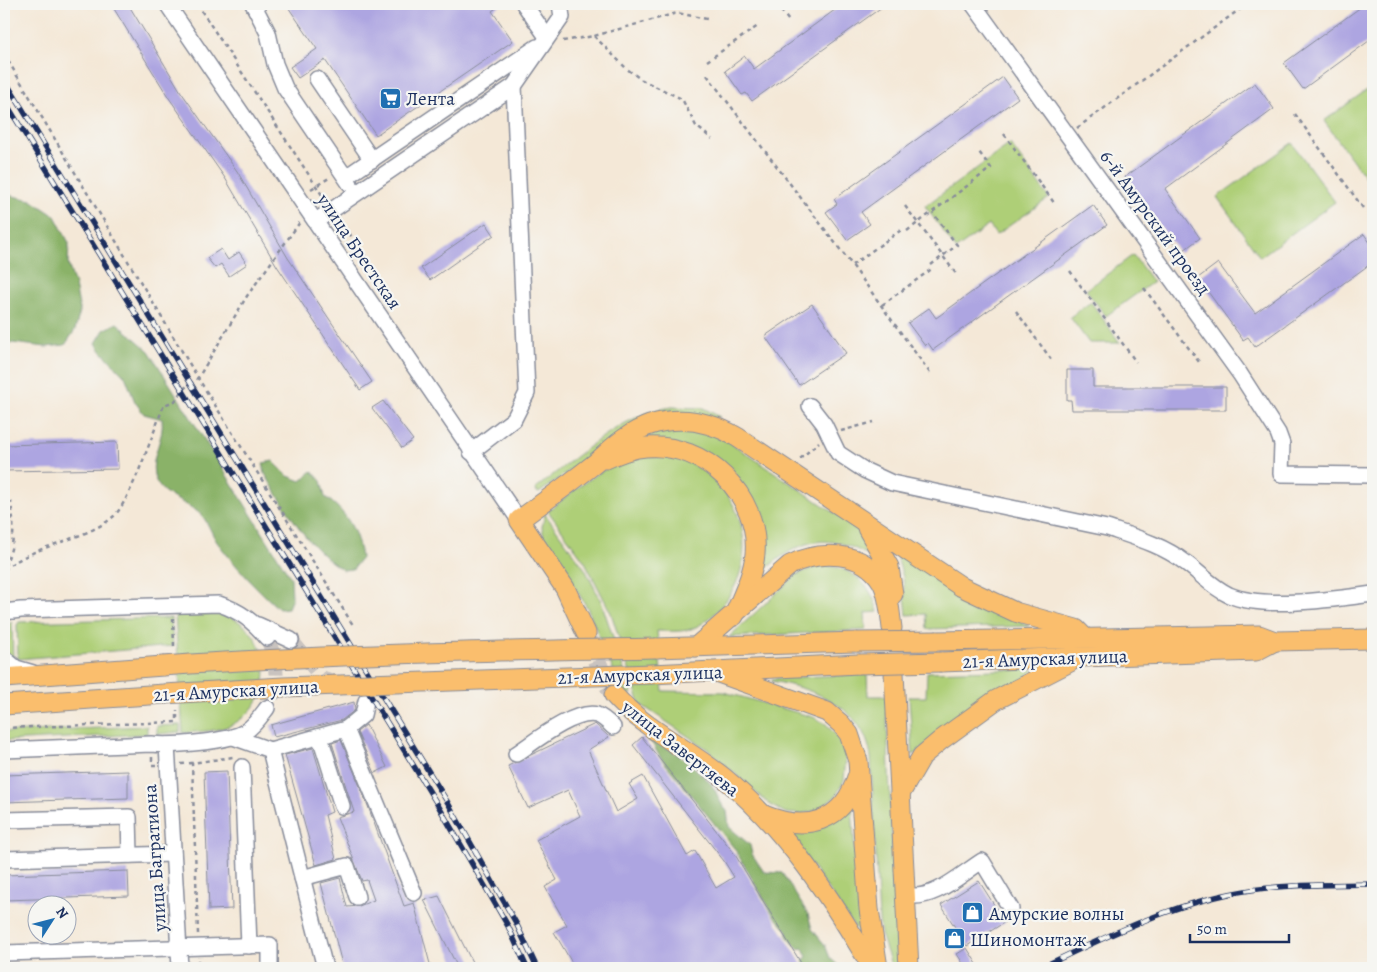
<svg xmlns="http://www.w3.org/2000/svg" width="1377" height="972" viewBox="0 0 1377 972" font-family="Alegreya,serif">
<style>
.green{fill:#aecf77;stroke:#647f6a}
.forest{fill:#8ab268;stroke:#527063}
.building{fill:#ada5e1}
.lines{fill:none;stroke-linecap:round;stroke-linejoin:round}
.minor-tunnel{stroke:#c9c3bf;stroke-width:15;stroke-dasharray:15 8;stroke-linecap:butt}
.major-tunnel{stroke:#c9c3bf;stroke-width:19;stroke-dasharray:19 9;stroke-linecap:butt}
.minor-casing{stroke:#888c9a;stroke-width:18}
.major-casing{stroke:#888c9a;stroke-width:21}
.path{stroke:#888c9a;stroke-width:2.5;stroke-dasharray:4 4;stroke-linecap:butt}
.minor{stroke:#fff;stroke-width:15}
.major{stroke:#fabe6d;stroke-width:19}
.rail-casing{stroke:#1b2f5e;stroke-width:5.5}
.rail{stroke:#f6f6f2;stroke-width:4;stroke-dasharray:11;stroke-linecap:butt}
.major-bridge-casing{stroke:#888c9a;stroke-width:21;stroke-linecap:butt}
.major-bridge{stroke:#fabe6d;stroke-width:19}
.labels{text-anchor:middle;stroke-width:4.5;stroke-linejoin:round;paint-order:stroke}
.poi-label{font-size:19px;fill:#1b2f5e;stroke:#f6f6f2;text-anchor:start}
.street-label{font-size:19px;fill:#1b2f5e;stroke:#f6f6f2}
</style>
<rect width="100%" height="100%" fill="#f6f6f2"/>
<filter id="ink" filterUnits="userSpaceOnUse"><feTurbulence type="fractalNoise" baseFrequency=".02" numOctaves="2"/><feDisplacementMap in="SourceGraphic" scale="10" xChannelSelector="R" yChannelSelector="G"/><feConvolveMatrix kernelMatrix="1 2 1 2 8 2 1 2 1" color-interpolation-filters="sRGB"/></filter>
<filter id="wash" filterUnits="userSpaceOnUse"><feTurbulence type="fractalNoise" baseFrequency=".0096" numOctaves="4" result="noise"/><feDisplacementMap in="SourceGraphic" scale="20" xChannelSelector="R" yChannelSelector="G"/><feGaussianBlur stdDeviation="1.12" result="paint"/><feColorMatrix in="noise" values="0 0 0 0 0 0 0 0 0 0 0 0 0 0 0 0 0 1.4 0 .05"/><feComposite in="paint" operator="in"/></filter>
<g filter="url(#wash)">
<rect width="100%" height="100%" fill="#f4e8d7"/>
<g class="green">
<polygon points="1368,89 1373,96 1373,170 1365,177 1324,121"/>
<polygon points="1292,143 1335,202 1260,257 1217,197"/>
<polygon points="1010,144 1049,198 996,235 989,225 956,249 925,206"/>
<polygon points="1133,255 1153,282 1106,316 1086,290"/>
<polygon points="1091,302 1120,343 1089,343 1070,317"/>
<path d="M672,407L703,408L720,417L622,432L539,493L536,491V488C575,459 622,413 672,407Z"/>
<path d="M671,427L716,433L857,528L877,561C829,529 800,538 760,574L735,479L633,441Z"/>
<path d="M658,456C669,458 681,459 691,464C744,490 761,557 724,603C715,615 702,626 688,630C678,632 667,631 657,631L663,691L724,692L813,717L826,724L841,741L846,756L844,780L836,796L818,810L800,814L786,813L770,805L710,751L640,704L611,613L585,562L548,511C580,487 615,452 658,456Z"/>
<polygon points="545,514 585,569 601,601 632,694 625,694 621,689 587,607 544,538 542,527"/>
<polygon points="898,553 1029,626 927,629 926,614 907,615 903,577 896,554"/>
<path d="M817,566C848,564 871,582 878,612L865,613L866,630L729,637L796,575Z"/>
<path d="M208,612C268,614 286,694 235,723C220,732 201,731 183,733L175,615Z"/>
<polygon points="171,618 173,646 18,659 17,625 19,622"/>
<polygon points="12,622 13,659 4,651 4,627"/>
<polygon points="1032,669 1034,671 913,755 909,697 926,697 927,672"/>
<path d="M867,674L868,696H886L897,968H892L881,934L879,920L871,757C864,707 815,689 772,681V679L780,678Z"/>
<polygon points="180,725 180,732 157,734 157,726"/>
<polygon points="147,726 147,734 4,741 4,732"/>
<polygon points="852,806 860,935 786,829"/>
</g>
<g class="forest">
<polygon points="4,194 31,200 55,216 69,243 68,264 75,285 80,311 75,330 65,345 46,347 4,342"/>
<path d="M117,323L149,351L291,578L292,598L288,608L279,609C256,588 236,567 217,542C211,533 207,519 199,513C184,500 159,497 154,475C150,456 165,438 162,419L144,414L135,402L125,376L101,351L96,343L104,330Z"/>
<path d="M273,461L288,476L301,481L312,471L321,481L325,497C346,511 358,532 361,558L353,569L343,570C306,547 287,510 265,474L263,463Z"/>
<path d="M649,735C671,750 693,764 711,784C718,793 719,803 727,811L729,827L750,845L752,854L764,872L782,873L808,914L812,929L825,945L830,958L841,968H806L803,960L807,957L803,948L798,949L787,936L788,931L774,916L734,848L660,757L652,743L647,740L646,736Z"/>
</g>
<g id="blocks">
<g class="building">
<polygon points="111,4 128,4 181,92 237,171 288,258 372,382 360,390 277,266 225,178 169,98"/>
<polygon points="286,4 502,4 492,11 513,41 376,135 325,60 298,78 290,67 317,49"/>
<polygon points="843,4 886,4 752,101 746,93 742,95 725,71 745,56 754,69"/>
<polygon points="1365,4 1373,4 1373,38 1303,89 1284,63"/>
<polygon points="1003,77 1018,98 861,212 870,224 847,240 826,212 837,204 834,199"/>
<polygon points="1255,83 1274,109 1165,189 1200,238 1180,253 1125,177"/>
<polygon points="1093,205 1107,225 933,350 928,343 925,346 908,323 929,308 936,318"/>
<polygon points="486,223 494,235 430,280 421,268"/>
<polygon points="1364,234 1373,247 1373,262 1255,347 1248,337 1243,340 1198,278 1218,263 1255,313"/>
<polygon points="221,249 228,260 239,252 247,264 229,276 221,264 215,268 207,258"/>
<polygon points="812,304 846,353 799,385 765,336"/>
<polygon points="1067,370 1093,370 1093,387 1226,387 1226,410 1072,410 1071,400 1067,400"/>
<polygon points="383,401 413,440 402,448 372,408"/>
<polygon points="117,442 118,469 4,471 4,445"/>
<polygon points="354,702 355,710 342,720 274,737 271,725"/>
<polygon points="595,724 609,737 588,750 616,812 638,799 629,784 643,776 687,856 695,851 716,888 734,877 724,861 633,745 642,737 734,853 804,968 575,968 554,932 567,925 545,887 557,880 536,840 580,816 568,790 528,808 508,766"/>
<polygon points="366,725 387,767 375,773 357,732"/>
<polygon points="341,740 368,806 404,906 414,903 431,968 343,968 321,883 340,878 347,907 359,906 374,900 367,880 362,881 337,817 354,812 332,743"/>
<polygon points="313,748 332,812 325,815 336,859 316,865 285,755"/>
<polygon points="128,771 128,798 4,802 4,775"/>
<polygon points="227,771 232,909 209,910 204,772"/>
<polygon points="128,871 129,896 4,900 4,875"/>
<polygon points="979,881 1005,922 967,946 941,905"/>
<polygon points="439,896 475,968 458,968 424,900"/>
<polygon points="967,948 977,964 970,968 966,968 957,954"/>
</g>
</g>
</g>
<g filter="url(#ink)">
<use href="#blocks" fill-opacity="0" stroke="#888c9a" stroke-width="1"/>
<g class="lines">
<g class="minor-tunnel">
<path d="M267,638C278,662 280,684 267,708"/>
<polyline points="291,640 322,678 339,683"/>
</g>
<polyline class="major-tunnel" points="586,634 602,674 614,695"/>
<defs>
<g id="minor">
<polyline points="167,4 519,520"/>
<polyline points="253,4 268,33 275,64 285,88 350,184"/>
<polyline points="524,4 547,37"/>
<polyline points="973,4 1240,374 1278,433 1282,444 1281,474 1373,475"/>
<polyline points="317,79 372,160"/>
<polyline points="346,177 537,47"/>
<polyline points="316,221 514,86 562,17 560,4"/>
<path d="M810,406L824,424L838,453L864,470L892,483L1107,528C1134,537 1163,545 1186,563C1201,574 1212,587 1229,595C1265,610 1335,599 1373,594"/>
<polyline points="471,452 514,419 527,393 514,86"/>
<path d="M4,612L21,610L219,604C240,611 253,621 267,638"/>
<polyline points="258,625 291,640"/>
<polyline points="4,658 16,668 33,673"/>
<polyline points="346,729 363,715 366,701"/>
<polyline points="233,737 270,750 325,968"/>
<polyline points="320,737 342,806"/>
<polyline points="167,745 180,968"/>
<path d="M4,750L151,744C171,746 231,742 246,731C255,725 261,716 267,708"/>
<polyline points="270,750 346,729 414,893"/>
<path d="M516,754C534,742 575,709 597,715C603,717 609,723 613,727"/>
<polyline points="242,767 249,946"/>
<polyline points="4,820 129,817 130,855"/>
<polyline points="4,859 173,854"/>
<polyline points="302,878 347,866 357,897"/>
<path d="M905,895C932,902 960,875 982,861L1011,909"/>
<polyline points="4,953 270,945 270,968"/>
</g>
<g id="major">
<path d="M606,459C619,453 632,448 646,447C705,442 760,495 755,554C753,576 742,596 734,616"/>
<polyline points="867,528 889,567 893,594"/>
<path d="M586,633L565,588L519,520C544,502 569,484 593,465C604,456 613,446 625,438C660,413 701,416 737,437L962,587L1015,612L1076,629L1084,637"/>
<polyline points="937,641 1259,635 1275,641 1373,639"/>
<path d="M696,647L790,565C819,550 863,550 882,582C889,595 890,613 892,628"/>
<polyline points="656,648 857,642"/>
<polyline points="941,662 1256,651 1275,641"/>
<polyline points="716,672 827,712 841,724 849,734 858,761 869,909 878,968"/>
<polyline points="894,673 909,968"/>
<polyline points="652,674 859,664"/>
<polyline points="4,678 163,666"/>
<path d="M614,695C644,729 687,748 723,777C786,829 831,898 872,967"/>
<polyline points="4,705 164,694"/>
<polyline points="900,794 922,756 941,740 996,700 1070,662"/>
<path d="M764,815C806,832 843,823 857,777"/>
</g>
</defs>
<use href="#minor" class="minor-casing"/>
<use href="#major" class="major-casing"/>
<g class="path">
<polyline points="197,4 324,198"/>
<polyline points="776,4 789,21"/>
<polyline points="799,4 804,10"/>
<polyline points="594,36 627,69 642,80 682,99 696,126 712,139"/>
<polyline points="563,41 594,36 677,13 707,19"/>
<polyline points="4,54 198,378 353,625"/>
<polyline points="707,61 758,26"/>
<polyline points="707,75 852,265 930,373"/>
<polyline points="1295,114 1363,208"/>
<polyline points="1077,128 1247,4"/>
<polyline points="1004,134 1055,204"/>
<polyline points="311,189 329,178"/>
<polyline points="905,206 957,275"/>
<polyline points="907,231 991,168 979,152"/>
<polyline points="349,233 374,268"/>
<polyline points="852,265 904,228"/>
<polyline points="931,265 957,245 933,213"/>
<polyline points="1070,271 1136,362"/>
<polyline points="1144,288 1199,362"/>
<polyline points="882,305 933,268"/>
<polyline points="1016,311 1053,362"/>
<polyline points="841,431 874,422"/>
<polyline points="800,459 819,442"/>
<path d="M4,566C16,545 14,525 11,501"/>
<path d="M4,570C32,545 88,540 114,516C131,500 154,430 164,405L175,401L182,390L198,378L247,296L300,222"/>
<polyline points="173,618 174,646"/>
<polyline points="4,728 177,722 177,710"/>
<polyline points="152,757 152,765 156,765"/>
<polyline points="181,764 192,763"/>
<polyline points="198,934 192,763 233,757"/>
<polyline points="198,960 199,968"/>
</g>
<use href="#minor" class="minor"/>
<use href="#major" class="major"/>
<defs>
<g id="rail">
<polyline points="4,79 448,803 516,923 537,968"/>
<polyline points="4,100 439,807 508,926 527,968"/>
<path d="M1040,968C1108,936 1176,901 1251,890C1291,884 1333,885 1373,884"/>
</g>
</defs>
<use href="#rail" class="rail-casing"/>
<use href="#rail" class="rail"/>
<defs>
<g id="major-bridge">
<polyline points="857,642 937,641"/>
<polyline points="859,664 941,662"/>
<path d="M163,666C328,654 492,651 656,648"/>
<polyline points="164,694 283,687 652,674"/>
</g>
</defs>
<use href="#major-bridge" class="major-bridge-casing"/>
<use href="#major-bridge" class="major-bridge"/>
</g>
</g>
<defs>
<symbol id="supermarket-square" viewBox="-11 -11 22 22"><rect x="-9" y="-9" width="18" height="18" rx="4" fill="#1f6fb2" stroke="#f6f6f2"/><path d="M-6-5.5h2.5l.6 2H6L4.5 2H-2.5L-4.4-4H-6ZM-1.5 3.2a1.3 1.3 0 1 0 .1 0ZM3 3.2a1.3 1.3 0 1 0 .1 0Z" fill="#fff"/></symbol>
<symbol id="shop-square" viewBox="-11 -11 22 22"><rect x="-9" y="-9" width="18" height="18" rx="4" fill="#1f6fb2" stroke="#f6f6f2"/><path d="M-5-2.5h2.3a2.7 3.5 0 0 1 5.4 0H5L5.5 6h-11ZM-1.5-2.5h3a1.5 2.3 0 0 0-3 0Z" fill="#fff"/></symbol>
</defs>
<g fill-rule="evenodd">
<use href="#supermarket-square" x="378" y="86" width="25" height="25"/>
<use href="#shop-square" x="960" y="900" width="25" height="25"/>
<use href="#shop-square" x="942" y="926" width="25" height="25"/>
</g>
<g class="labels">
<g class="poi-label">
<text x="406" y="105">Лента</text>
<text x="989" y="920">Амурские волны</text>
<text x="970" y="946">Шиномонтаж</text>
</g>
<g class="street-label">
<text transform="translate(1156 222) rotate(54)" y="7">6-й Амурский проезд</text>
<text transform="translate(360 251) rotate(56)" y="7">улица Брестская</text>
<text transform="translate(1045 658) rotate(-2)" y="7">21-я Амурская улица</text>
<text transform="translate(640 674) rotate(-2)" y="7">21-я Амурская улица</text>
<text transform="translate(236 690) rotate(-3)" y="7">21-я Амурская улица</text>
<text transform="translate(681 748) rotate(38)" y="7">улица Завертяева</text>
<text transform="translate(154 858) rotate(-94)" y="7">улица Багратиона</text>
</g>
</g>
<rect width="1377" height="972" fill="none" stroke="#f6f6f2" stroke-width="20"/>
<g transform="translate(52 920) rotate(54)"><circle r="24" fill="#f6f6f2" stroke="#9ea6b7"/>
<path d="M0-4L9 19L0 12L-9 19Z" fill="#1f6fb2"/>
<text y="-8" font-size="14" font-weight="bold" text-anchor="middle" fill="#1b2f5e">N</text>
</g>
<path d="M1190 934v8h99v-8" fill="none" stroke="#1b2f5e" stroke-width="2.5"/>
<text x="1197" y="934" font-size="15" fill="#1b2f5e" stroke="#f6f6f2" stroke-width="4" paint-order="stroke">50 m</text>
</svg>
